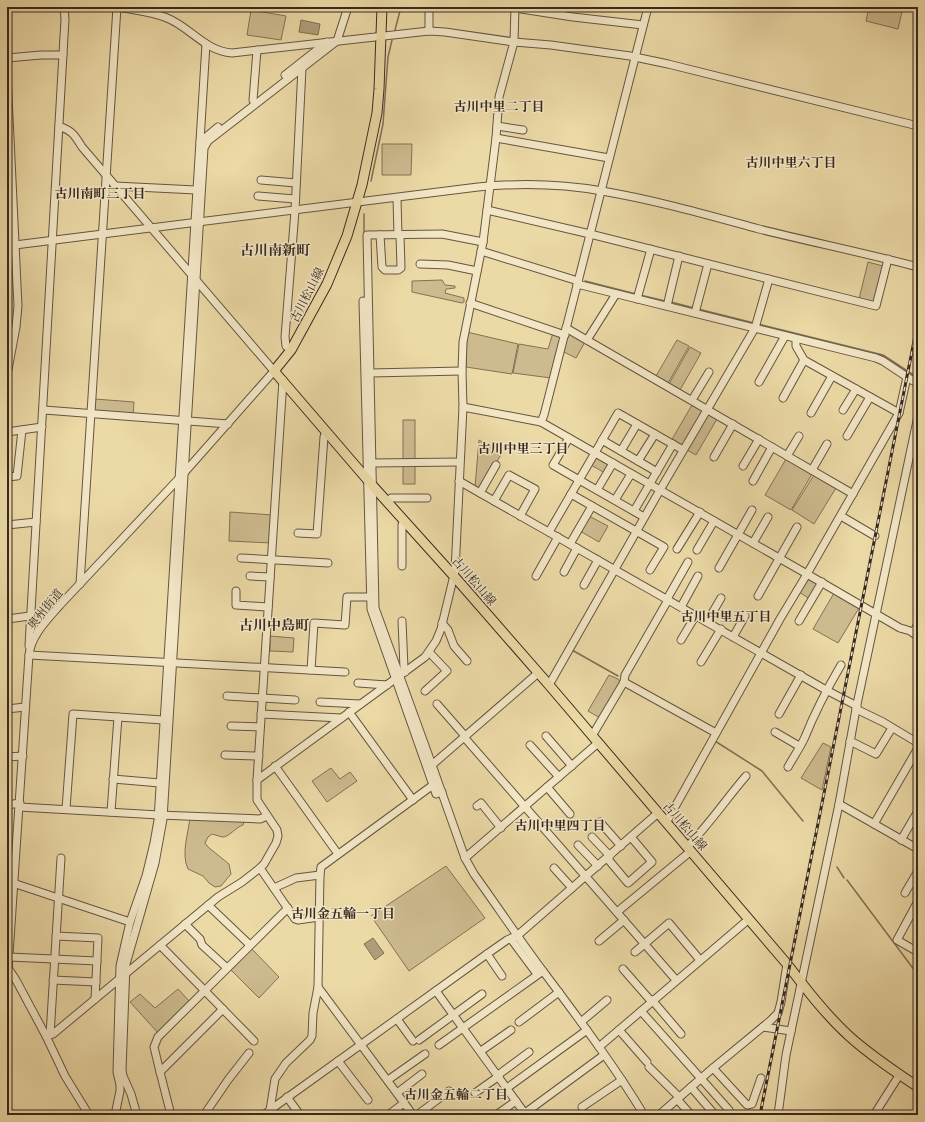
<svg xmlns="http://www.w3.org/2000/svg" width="925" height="1122" viewBox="0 0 925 1122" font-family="'IM FELL French Canon','Noto Serif JP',serif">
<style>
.green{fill:#cdbb8f;stroke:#827258}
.water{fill:#ae9d78;stroke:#7f6f55}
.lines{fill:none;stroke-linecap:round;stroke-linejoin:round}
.stream{stroke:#7f6f55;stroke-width:1.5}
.minor-casing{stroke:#655542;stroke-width:9}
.major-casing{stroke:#382920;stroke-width:11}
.minor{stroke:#f2e6c5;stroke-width:7}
.major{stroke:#ebd9a6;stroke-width:9}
.rail-casing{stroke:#382920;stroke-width:3}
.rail{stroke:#f2e6c5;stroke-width:1.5;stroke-dasharray:4.5;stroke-linecap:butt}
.labels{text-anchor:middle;stroke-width:3;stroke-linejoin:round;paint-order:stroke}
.street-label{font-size:12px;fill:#382920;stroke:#f2e6c5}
.neighbourhood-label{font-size:13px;font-weight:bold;fill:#382920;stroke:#f2e6c5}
.quarter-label{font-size:14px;font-weight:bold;fill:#382920;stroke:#f2e6c5}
</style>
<rect width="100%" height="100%" fill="#ebd9a6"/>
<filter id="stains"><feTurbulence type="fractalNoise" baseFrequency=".005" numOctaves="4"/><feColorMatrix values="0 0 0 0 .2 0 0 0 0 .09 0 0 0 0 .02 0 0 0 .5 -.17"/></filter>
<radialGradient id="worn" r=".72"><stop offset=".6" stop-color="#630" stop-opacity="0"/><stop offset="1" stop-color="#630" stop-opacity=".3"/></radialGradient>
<g class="green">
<polygon points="869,7 903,7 898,29 866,21"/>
<polygon points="251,10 286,16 281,40 247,35"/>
<polygon points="382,144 412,144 411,175 382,175"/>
<polygon points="868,262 883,266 874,303 859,299"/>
<polygon points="442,280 445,285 455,286 455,288 446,289 445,293 464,298 464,302 462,303 412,292 412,281"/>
<polygon points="467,332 518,344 512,374 466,367"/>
<polygon points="568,332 585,342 576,358 562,351"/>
<polygon points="553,333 563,336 551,378 513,373 519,344 548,349"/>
<polygon points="677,340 689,346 668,383 656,376"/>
<polygon points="690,347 701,353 680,390 669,384"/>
<polygon points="95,399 134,402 133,415 94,412"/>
<polygon points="692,405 704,412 682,448 671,441"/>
<polygon points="708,414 717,419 696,455 687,450"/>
<rect x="403" y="420" width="12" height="40"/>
<polygon points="479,440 502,453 480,489 475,487"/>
<polygon points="596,457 609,465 605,473 591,465"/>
<polygon points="786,459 812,474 791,510 765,495"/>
<rect x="403" y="465" width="12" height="19"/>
<polygon points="814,475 836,488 814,524 792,510"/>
<polygon points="230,512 273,515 271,543 229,541"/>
<polygon points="589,516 608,526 599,542 580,531"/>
<polygon points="810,579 819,584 810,599 799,592 806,580"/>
<polygon points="834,593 859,608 838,643 813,629"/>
<polygon points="270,636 294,638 293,652 270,651"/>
<polygon points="609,675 618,679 621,683 600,718 588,711"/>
<polygon points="823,743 831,747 822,790 801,778"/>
<polygon points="331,768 340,779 350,772 357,781 327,802 312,781"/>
<path d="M190,818L242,820L244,822L243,825C236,827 228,838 222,837C219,836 215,835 212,834L208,837L205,843L208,847L229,864L231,874L221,886L215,887L209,883L203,876L188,869C181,854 188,834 190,818Z"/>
<polygon points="446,866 485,918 409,971 371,916"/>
<polygon points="251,948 279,977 259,998 230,969"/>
<polygon points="178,989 191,1003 159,1034 130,1002 140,994 155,1008"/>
</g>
<g class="water">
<polygon points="301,20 320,24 318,35 299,32"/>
<polygon points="373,938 384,953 375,960 364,944"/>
</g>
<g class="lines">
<g class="stream">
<polyline points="395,30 401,7"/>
<polyline points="7,61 8,73"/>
<polyline points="371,181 383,124 388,57 392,40"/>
<polyline points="364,214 364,234"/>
<polyline points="585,281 636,294"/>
<polyline points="640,295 665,301"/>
<polyline points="671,302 694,308"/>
<polyline points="698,309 754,323"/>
<polyline points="758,324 883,355 918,378"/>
<polyline points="7,383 8,376"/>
<polyline points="572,650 618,676"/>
<polyline points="715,741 762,771 803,821"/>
<polyline points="464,863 470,874"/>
<polyline points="837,867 844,878"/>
<polyline points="847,880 918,975"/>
<polyline points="567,1115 574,1112 592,1115"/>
</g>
<defs>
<g id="minor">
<path d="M118,7C133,10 153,12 167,18C190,27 205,51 232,53L429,31L445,32L514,42L551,45L630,56L668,64L918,126"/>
<polyline points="429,7 429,31"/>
<polyline points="515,8 573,17 643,25"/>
<polyline points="7,58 41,55 63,55"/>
<polyline points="7,75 18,306 16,327 7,375"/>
<polyline points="285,75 327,42"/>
<polyline points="255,104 253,100 257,50"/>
<polyline points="497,126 523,130"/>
<polyline points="496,138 609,158"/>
<polyline points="200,142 218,127"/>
<polyline points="261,180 296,183"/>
<polyline points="115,186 196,190"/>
<polyline points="258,196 295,199"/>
<polyline points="397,198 398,235"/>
<polyline points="487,210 590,234 876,306 888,259"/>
<polyline points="380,235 382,267 385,270 398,270 401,268 400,235"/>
<path d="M7,246L478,187C518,183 563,184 602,191C655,200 707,215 759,229C811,242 865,253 918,267"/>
<polyline points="481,251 578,281"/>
<polyline points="420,264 448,265 477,271"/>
<path d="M577,284L876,358L883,361L907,377L899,413L807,574L900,628C908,630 913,631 918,637"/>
<polyline points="637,299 651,249"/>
<polyline points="363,301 371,609 433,785"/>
<polyline points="470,303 565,335"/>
<polyline points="667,306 679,256"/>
<polyline points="695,313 708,264"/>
<polyline points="566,328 853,494"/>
<polyline points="796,339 796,346 804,360 899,413"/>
<polyline points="587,340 616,294"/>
<polyline points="291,350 286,346 285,337 295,211 302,68"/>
<polyline points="370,373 462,371"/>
<polyline points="907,377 918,384"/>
<polyline points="759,382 785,336"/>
<polyline points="783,398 804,360"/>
<polyline points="692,400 709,372"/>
<polyline points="463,407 541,422 807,574 780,619 666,823"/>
<polyline points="44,410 228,424"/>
<polyline points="843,410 856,389"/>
<polyline points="811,413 832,376"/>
<polyline points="541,422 544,415 648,7"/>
<polyline points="7,432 42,427"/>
<polyline points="847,436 870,397"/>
<polyline points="569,438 553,465 644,517"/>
<polyline points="602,440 657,472"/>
<polyline points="621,451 637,424"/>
<polyline points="787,456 799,436"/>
<polyline points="714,457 733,424"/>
<polyline points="638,461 655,434"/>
<polyline points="372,463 459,462"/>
<polyline points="743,466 759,439"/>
<polyline points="812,470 827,444"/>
<polyline points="7,477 17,476 22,430"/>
<polyline points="459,481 826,690 857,706"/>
<polyline points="753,481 772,447"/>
<polyline points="597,490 613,463"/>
<polyline points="480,493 496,465"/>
<polyline points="571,494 664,547 650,570"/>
<polyline points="615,500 631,474"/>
<polyline points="387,501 391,498 427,498"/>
<polyline points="494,501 509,475 535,489 520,516"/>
<polyline points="634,511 673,444"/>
<polyline points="841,516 875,536"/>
<polyline points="7,525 36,522"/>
<polyline points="549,532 618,413 683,450"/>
<polyline points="298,533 317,534 324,437 326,431"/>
<polyline points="753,543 768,517"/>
<polyline points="570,544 592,506"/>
<polyline points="677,549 700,512"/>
<polyline points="697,550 714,521"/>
<polyline points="241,558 328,563"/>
<polyline points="402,566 402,525 404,520"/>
<polyline points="719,568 752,510"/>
<polyline points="564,572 577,548"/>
<polyline points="250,576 270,577"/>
<polyline points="536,576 558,537"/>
<polyline points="80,584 117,7"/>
<polyline points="584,585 598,560"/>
<polyline points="236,591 236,605 268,607"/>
<polyline points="758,596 797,527"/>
<polyline points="667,599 688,562"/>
<polyline points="681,607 698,576"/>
<polyline points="7,619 30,616"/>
<polyline points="402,621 404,668 405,672"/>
<polyline points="799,621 822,582"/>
<polyline points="707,622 721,598"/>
<polyline points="442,623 448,630 454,646 467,661"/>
<polyline points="913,633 918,624"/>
<polyline points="733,637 745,616"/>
<polyline points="681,640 696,615"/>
<polyline points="29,646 65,19 64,7"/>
<polyline points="29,655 345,672"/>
<polyline points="701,662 721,629"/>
<polyline points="311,670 314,623 345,625 347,597 372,597"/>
<path d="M538,673L432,765L465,858L474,874C497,906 519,939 543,971C578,1018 614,1065 644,1115"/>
<polyline points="624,682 716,733"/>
<polyline points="358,683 387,685"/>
<polyline points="549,685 660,490 755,328 769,279"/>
<polyline points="425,691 447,671 429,652"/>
<polyline points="227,696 295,700"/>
<polyline points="320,702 360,704"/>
<polyline points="437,704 465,736"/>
<polyline points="7,709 25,707"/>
<polyline points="856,709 883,722 918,743"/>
<polyline points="349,712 413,800"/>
<polyline points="261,714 341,718"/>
<polyline points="779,714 801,675"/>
<polyline points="231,726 260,727"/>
<polyline points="775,732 799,746"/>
<polyline points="546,736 572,766"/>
<polyline points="592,736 624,682 625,675 668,600"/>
<polyline points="464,737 676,980"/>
<polyline points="850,741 876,754 892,728"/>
<polyline points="530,745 559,777"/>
<polyline points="225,755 259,756"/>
<polyline points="7,757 23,756"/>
<polyline points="432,765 375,608 367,235 442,234 483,242"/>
<polyline points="275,766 338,854"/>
<path d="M788,767C793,758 801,746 805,737C815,712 827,689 841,665"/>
<polyline points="113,779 160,783"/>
<polyline points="257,780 283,380"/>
<polyline points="547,787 570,814"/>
<polyline points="839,804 918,849"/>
<polyline points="7,805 20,803"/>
<polyline points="477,806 481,803 501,828"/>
<polyline points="19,807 159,815 260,819 267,816"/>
<polyline points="66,809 73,714 163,720"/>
<polyline points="111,812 118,717"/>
<polyline points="600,822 621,846"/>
<polyline points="874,824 918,748"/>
<polyline points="592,837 610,856"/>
<polyline points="901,840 918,811"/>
<polyline points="578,845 598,866"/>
<path d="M687,847C709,825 726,799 746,776"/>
<polyline points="465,858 598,743"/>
<polyline points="607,858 628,883 652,862 631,837"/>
<polyline points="260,868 295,919 298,920 319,917"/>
<polyline points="554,868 572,888"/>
<polyline points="13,883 130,922"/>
<polyline points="274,888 296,878 320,875"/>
<polyline points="905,893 918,871"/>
<polyline points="917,903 897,940 918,952"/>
<polyline points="208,905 250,945"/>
<polyline points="617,912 691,851"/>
<polyline points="185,924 200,939 202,945 227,968"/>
<polyline points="56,936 98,938 95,999"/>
<polyline points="511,939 537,974"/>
<polyline points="599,941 624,920"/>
<polyline points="160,945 254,1041"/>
<polyline points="635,952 669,923 700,960"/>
<polyline points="487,954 502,976"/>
<polyline points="9,957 97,961"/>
<polyline points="8,968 16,980 46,1036 65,1076 89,1115"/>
<polyline points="623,969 651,1001"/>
<polyline points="53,980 96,982"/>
<path d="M7,985L29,655C31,635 48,619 60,605L184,473L274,371L82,147C74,134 72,131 59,126"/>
<polyline points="436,991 526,1115"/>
<polyline points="652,1000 681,1034"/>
<polyline points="641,1011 729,1110"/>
<polyline points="397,1019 413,1041"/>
<polyline points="519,1022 559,992"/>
<polyline points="581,1022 607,1000"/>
<polyline points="763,1027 791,1031"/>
<polyline points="619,1030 647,1062"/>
<polyline points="50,1035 61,858"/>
<polyline points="46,1036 53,1034 218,897 242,882 260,868 264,864 276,843 278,836 277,830 257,800 257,780 425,657 436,641 441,629 455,571 463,407 462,371 463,342 483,242 496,138 499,97 514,42 515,7"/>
<polyline points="419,1040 482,994"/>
<polyline points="439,1045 543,971"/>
<polyline points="599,1047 749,919"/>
<polyline points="481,1051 511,1030"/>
<polyline points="338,1061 368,1100"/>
<polyline points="649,1067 679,1097"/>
<polyline points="713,1068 747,1105 752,1104 761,1078"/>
<polyline points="160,1072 154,1047 158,1037 288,908"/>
<polyline points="498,1075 529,1052"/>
<polyline points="388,1080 425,1054"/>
<polyline points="691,1087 715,1115"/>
<polyline points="507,1088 587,1030"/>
<polyline points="397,1093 422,1074"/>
<polyline points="475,1093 499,1076"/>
<polyline points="287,1097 300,1115"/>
<polyline points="677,1099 691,1115"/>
<polyline points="582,1107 622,1080"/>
<polyline points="270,1110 487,954 507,940 518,935 658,813"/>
<polyline points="525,1113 604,1055"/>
<polyline points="115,1115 120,1091 120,1085 117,1072 120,966 130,922 146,876 154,843 158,820 206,44"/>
<polyline points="137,1115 131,1094 123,1076 122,1070 126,964 155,863 163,819 204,148 208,141 337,41 348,7"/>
<polyline points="171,1115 160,1072 223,1009"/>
<polyline points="204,1115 228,1080 249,1053"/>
<polyline points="264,1115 270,1110 275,1079 286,1063 310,1040 312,1036 313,1013 318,987"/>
<polyline points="388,1115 404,1103"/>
<polyline points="413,1115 318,987 320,875 321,867 433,785 436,794 442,792"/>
<polyline points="417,1115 449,1091"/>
<polyline points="496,1115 516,1101"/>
<polyline points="659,1115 713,1068 770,1021 778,1013 781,1002 787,964"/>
<polyline points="778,1115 786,1055 839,804 856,709 918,416"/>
<polyline points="874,1115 900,1074"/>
</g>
<path id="major" d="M382,7L379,89L377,113L362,185L347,236L327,284L291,350L274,371L372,485L453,575L549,685L787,964C806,989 826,1015 849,1036C870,1055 894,1071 918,1087"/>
</defs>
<use href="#minor" class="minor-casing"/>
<use href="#major" class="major-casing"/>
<use href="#minor" class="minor"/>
<use href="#major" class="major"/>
<defs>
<polyline id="rail" points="760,1115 918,321"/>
</defs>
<use href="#rail" class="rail-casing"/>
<use href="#rail" class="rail"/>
</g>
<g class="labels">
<g class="street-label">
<text transform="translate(307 295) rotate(-63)" y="4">古川松山線</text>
<text transform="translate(474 581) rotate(49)" y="4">古川松山線</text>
<text transform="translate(45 609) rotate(-51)" y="4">奥州街道</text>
<text transform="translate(685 826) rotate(49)" y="4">古川松山線</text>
</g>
<g class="neighbourhood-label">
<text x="499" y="111">古川中里二丁目</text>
<text x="791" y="167">古川中里六丁目</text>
<text x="100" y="198">古川南町三丁目</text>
<text x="523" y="453">古川中里三丁目</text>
<text x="726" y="621">古川中里五丁目</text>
<text x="560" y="830">古川中里四丁目</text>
<text x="343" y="918">古川金五輪一丁目</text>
<text x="456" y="1099">古川金五輪二丁目</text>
</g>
<g class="quarter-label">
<text x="275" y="255">古川南新町</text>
<text x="274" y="630">古川中島町</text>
</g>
</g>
<rect width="925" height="1122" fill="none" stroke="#ebd9a6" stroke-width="24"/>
<rect x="8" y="8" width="909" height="1106" fill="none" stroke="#382920" stroke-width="2"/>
<rect x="12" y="12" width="901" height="1098" fill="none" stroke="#382920"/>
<rect width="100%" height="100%" filter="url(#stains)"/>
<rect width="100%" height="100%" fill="url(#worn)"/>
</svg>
